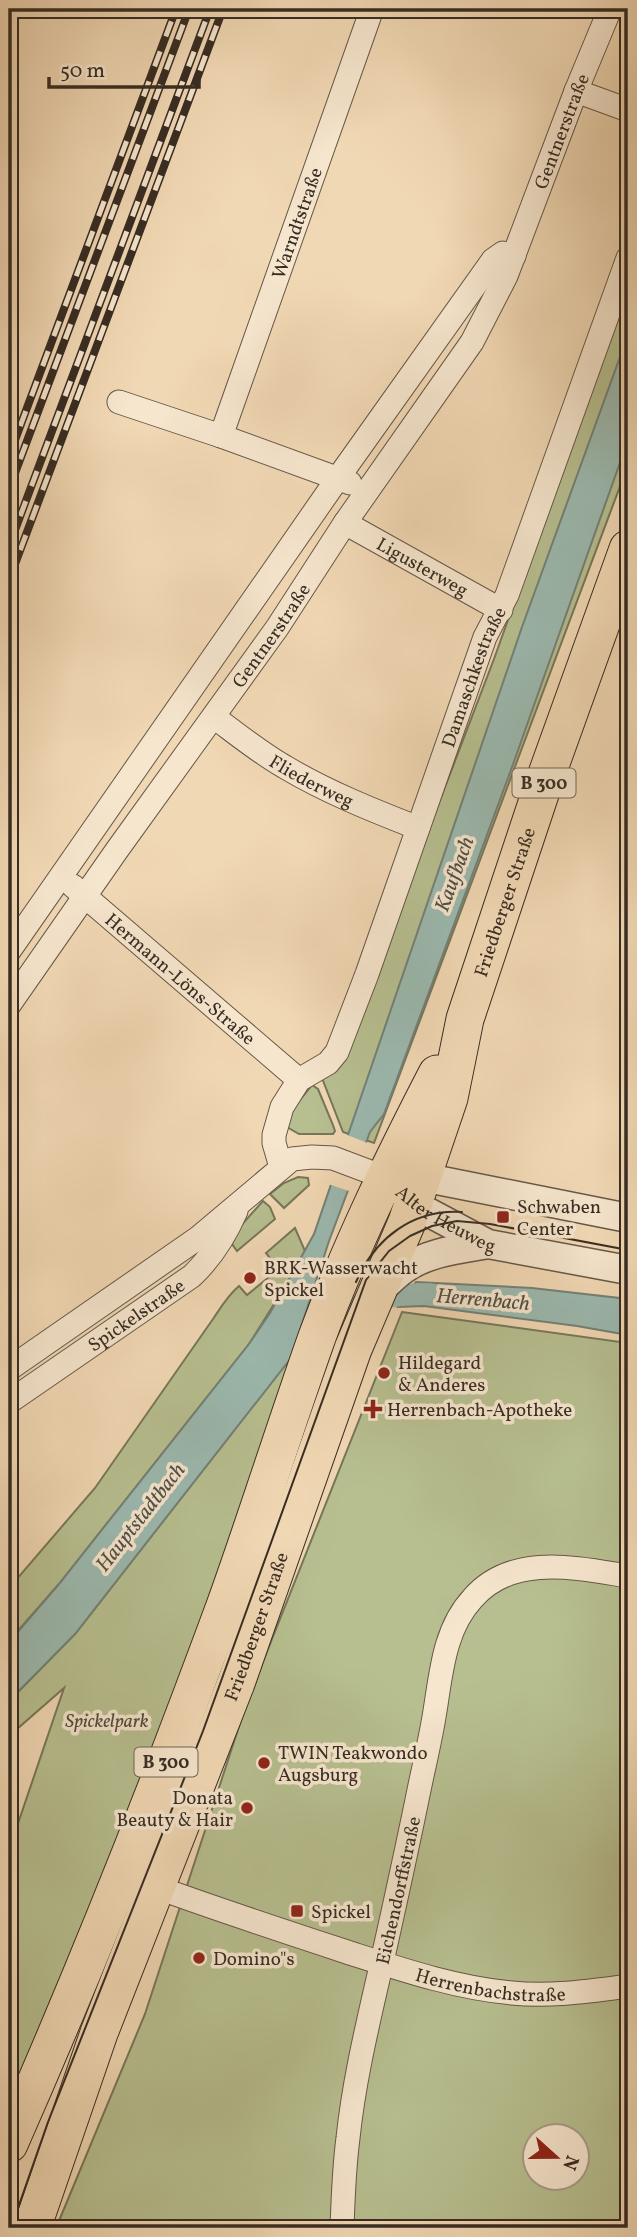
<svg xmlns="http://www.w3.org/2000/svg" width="637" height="2237" viewBox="0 0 637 2237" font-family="Vollkorn,serif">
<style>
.green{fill:#b7bf90;stroke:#77765a;stroke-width:2;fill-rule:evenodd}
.water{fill:#9bb9af;stroke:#738177;stroke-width:2}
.pier{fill:#f1d8b4}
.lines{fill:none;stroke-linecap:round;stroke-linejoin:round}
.canal{stroke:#9bb9af;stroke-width:21}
.minor-casing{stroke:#665747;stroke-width:25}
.tertiary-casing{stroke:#665747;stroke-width:31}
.primary-casing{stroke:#372c23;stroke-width:39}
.minor{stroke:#f6e6ce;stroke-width:23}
.tertiary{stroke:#f6e6ce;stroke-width:28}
.primary{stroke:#f1d8b4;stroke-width:37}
.tram{stroke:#372c23;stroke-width:2}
.rail-casing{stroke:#372c23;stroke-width:8}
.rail{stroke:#f6e6ce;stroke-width:5;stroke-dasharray:16;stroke-linecap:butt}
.poi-dot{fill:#8f2418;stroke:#f6e6ce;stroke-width:2.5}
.labels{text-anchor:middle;stroke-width:7;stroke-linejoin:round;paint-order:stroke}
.shield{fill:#f6e6ce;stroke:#706456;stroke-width:2}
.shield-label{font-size:18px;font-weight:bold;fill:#372c23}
.street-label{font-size:19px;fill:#372c23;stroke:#f6e6ce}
.poi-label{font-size:19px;fill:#372c23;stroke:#f6e6ce;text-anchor:start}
.park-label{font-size:19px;font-style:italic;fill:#514939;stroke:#f6e6ce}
.water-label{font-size:21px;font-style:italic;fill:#504f46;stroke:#f6e6ce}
</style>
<rect width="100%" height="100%" fill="#f1d8b4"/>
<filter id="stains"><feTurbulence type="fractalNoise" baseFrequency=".00286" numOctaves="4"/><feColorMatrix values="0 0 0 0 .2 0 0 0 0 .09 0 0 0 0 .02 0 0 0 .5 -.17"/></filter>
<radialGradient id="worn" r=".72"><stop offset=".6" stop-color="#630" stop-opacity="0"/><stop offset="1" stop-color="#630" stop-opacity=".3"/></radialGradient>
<g class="green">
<polygon points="628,285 628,465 374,1143 343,1132 322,1078 341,1059 494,659"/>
<polygon points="312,1085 318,1089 333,1125 335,1131 333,1134 299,1134 287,1127 294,1107"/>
<polygon points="298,1177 308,1178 309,1185 284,1208 270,1194 284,1183"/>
<polygon points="263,1201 270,1207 275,1219 237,1251 232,1244 237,1230"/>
<path d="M295,1228L305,1251L301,1261L249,1344L59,1584L9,1641V1588L95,1488L213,1319C221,1307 228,1295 239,1286L247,1295L279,1269L266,1253Z"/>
<path d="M402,1312L628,1343V2228H56L145,2014L247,1702ZM536,2136H578V2178H536Z"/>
<polygon points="285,1365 298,1372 9,2120 9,1850 64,1688 9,1736 9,1701 75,1634"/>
</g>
<g class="water">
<polygon points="628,335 628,440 511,770 384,1114 370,1132 329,1241 291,1358 75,1634 9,1701 9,1642 59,1584 249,1344 270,1313 314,1234 522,627"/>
<polygon points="416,1282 532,1288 628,1299 628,1335 577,1326 424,1306 398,1307"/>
</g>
<polygon class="pier" points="345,1134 370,1144 352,1192 328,1184"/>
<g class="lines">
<path class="canal" d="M321,1319L328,1314C361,1304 396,1292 432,1294"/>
<defs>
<g id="minor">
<polyline points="576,91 628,110"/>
<polyline points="119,402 221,436 350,483"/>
<path id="s1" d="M221,436L372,9"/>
<path id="s2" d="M345,523L501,610"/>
<path id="s3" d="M214,717C237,734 260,753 285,767C327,792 372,810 418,828"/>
<path id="s4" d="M73,886L299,1080"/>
<polyline points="9,951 338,478 493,260 503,253 514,256"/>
<path id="s5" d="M9,1005L117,850L277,628L345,523L472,342L506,276L576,91L610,9"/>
<path id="s6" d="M281,1167L274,1143V1135L282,1107L299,1080L328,1063L337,1052L367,974L485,637L507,595L628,258"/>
<polyline points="9,1369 198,1238 292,1159 312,1157 333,1158 386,1178"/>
<path id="s7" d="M9,1402L192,1276C212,1257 225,1236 236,1211"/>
<path id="s8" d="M156,1887C219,1910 283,1931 347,1952C400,1969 456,1988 512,1993C550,1997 590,1991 628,1986"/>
<path id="s9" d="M342,2228C343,2198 344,2168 348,2138C354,2080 368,2023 381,1966C394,1908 407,1849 419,1790C424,1766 430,1741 434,1717C441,1676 443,1630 473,1598C512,1553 577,1568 628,1576"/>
</g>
<g id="tertiary">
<polyline points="403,1179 437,1180 628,1218"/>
<path id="s10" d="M399,1189L426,1211L488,1244L628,1270"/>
<path d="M379,1291C387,1284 395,1275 404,1269C428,1252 460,1249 488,1244"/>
</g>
<g id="primary">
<path d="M9,2144C87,1967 158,1788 225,1606C257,1517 285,1427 317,1337C350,1247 393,1159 437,1074"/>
<path id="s11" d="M32,2228L99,2033L236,1683L353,1349L407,1222L449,1098L465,1019L543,785L628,549"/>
</g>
</defs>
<use href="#minor" class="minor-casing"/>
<use href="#tertiary" class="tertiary-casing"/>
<use href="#primary" class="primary-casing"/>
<use href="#minor" class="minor"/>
<use href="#tertiary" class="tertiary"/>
<use href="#primary" class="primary"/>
<g class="tram">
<path d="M356,1282C375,1238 413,1209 462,1212"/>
<polyline points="11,2228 48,2122 203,1731 366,1280 389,1251 410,1236 432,1226 457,1221 490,1224 628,1250"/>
</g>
<defs>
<g id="rail">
<polyline points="9,456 176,9"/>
<polyline points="9,489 189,9"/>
<polyline points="9,546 210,9"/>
<polyline points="9,580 223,9"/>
</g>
</defs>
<use href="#rail" class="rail-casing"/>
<use href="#rail" class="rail"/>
</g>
<g class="poi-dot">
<rect x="496" y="1210" width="14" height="14" rx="3.5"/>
<circle cx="250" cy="1278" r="7"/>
<circle cx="384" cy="1373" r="7"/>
<path d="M369.5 1398.5h7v7h7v7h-7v7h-7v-7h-7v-7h7z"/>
<circle cx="264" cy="1763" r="7"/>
<circle cx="247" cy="1808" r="7"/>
<rect x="290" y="1904" width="14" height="14" rx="3.5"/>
<circle cx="199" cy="1958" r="7"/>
</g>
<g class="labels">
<g class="shield">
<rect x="512.5" y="768.5" width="63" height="29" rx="5"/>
<rect x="134.5" y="1747.5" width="63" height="29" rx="5"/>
</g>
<g class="shield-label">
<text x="544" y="789">B 300</text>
<text x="166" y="1768">B 300</text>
</g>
<g class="street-label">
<text dy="7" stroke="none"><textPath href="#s5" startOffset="1038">Gentnerstraße</textPath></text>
<text dy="7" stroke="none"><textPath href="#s1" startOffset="226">Warndtstraße</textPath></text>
<text dy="7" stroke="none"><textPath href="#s2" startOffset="89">Ligusterweg</textPath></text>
<text dy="7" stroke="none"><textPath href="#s5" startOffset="453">Gentnerstraße</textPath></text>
<text dy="7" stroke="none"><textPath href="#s6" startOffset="541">Damaschkestraße</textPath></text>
<text dy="7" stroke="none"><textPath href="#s3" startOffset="117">Fliederweg</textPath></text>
<text dy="7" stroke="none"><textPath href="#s11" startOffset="1409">Friedberger Straße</textPath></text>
<text dy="7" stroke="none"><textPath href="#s4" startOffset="142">Hermann-Löns-Straße</textPath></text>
<text dy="7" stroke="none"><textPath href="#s10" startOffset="56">Alter Heuweg</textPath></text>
<text dy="7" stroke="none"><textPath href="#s7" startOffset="154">Spickelstraße</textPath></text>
<text dy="7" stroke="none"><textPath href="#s11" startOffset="642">Friedberger Straße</textPath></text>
<text dy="7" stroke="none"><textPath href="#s9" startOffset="343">Eichendorffstraße</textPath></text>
<text dy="7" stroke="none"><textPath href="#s8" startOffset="350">Herrenbachstraße</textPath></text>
</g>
<g class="poi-label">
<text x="517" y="1213">Schwaben<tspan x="517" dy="22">Center</tspan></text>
<text x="264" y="1274">BRK-Wasserwacht<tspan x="264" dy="22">Spickel</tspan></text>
<text x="398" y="1369">Hildegard<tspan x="398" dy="22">&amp; Anderes</tspan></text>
<text x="387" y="1416">Herrenbach-Apotheke</text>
<text x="278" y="1759">TWIN Teakwondo<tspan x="278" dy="22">Augsburg</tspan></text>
<text x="233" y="1804" text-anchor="end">Donata<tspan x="233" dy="22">Beauty &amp; Hair</tspan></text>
<text x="311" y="1918">Spickel</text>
<text x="213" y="1965">Domino"s</text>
</g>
<g class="park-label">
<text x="107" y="1727">Spickelpark</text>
</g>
<g class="water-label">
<text transform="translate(454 874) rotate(-70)" y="7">Kaufbach</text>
<text transform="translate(483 1299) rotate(5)" y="7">Herrenbach</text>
<text transform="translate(140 1517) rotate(-52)" y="7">Hauptstadtbach</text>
</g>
</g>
<rect width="637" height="2237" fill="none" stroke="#f1d8b4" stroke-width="35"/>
<rect x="10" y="10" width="616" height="2216" fill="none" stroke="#372c23" stroke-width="3.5"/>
<rect x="18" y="18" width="602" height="2202" fill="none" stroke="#372c23" stroke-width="2"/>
<g transform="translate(556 2157) rotate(111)"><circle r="33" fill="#f6e6ce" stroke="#aa9c8a" stroke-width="2"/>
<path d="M0-5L12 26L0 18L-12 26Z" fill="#8f2418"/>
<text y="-10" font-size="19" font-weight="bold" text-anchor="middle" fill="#372c23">N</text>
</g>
<path d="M49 77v10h150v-10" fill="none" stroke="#372c23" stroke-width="3.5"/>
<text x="60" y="77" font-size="21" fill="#372c23" stroke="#f6e6ce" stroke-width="5" paint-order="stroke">50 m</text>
<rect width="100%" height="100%" filter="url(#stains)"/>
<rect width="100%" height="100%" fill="url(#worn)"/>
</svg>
